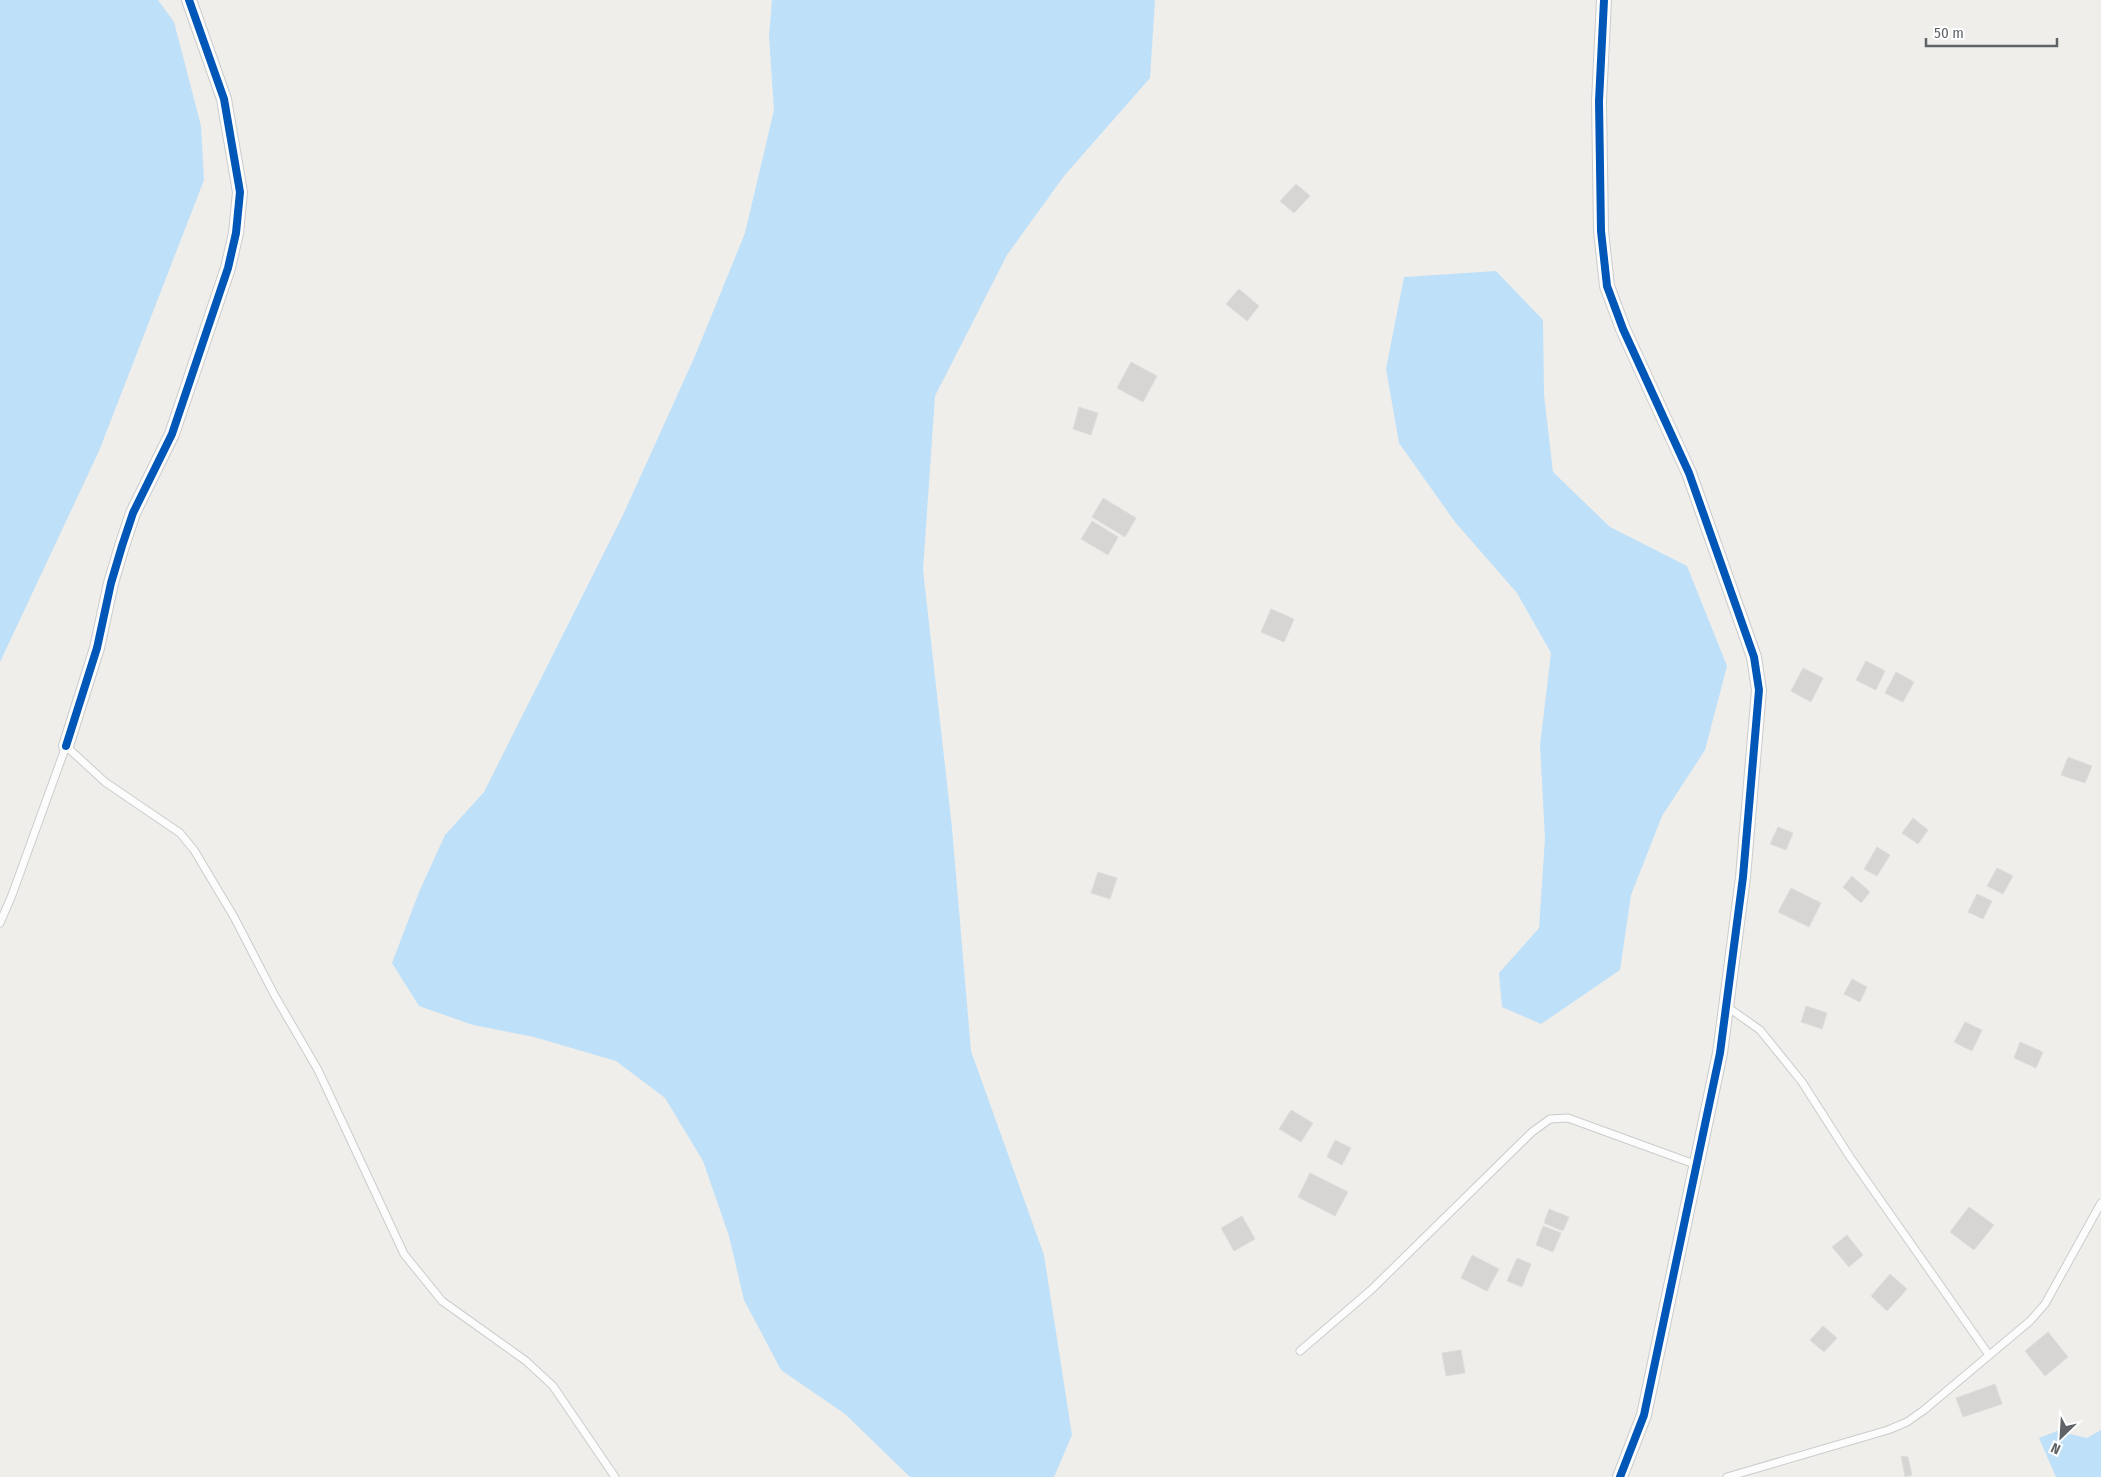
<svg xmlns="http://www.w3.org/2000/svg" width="2101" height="1477" viewBox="0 0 2101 1477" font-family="'Fira Sans Condensed',sans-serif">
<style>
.water{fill:#bfe0f9}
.building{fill:#d6d5d3;stroke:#deddd9}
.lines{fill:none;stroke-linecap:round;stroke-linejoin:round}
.service-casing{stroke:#cbcccc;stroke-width:9}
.minor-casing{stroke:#cbcccc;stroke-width:16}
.service{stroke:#fdfcfc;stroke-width:7}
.minor{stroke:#fdfcfc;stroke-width:14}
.cycleway-casing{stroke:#fff;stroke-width:11}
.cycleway{stroke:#0057b8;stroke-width:8}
</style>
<rect width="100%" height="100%" fill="#efeeea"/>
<g class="water">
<polygon points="0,0 158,0 174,22 201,126 204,180 99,451 0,662"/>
<polygon points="772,0 1155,0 1150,78 1064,176 1007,255 935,396 923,570 952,828 971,1051 1044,1255 1072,1435 1054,1477 910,1477 845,1414 781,1370 744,1300 729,1236 703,1161 665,1098 616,1061 534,1037 473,1025 419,1006 392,963 419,892 445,835 484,792 623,515 695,356 745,233 774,110 769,36"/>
<polygon points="1496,271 1543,320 1544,395 1553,472 1610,527 1687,566 1727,666 1705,750 1662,816 1631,895 1620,970 1541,1024 1502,1007 1499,973 1539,928 1545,838 1540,745 1551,653 1517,593 1455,522 1399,443 1386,369 1404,277"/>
<polygon points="2101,1430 2101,1477 2056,1477 2039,1438 2057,1431 2087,1438"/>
</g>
<g class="building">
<polygon points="1296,184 1310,196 1294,213 1280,201"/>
<polygon points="1239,289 1259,306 1247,321 1226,304"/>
<polygon points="1131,362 1157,376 1143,402 1117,388"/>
<polygon points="1079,407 1098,413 1091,435 1073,429"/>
<polygon points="1103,498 1136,518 1125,537 1092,517"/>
<polygon points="1092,521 1118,537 1108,555 1081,539"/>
<polygon points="1271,609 1294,619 1284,642 1261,632"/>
<polygon points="1866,661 1885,671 1876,690 1856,680"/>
<polygon points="1803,668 1823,678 1811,702 1791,691"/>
<polygon points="1896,672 1914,682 1903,702 1885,693"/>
<polygon points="2068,757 2092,766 2085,783 2061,775"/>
<polygon points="1913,818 1928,830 1918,844 1902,833"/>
<polygon points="1778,827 1793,833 1786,850 1770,844"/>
<polygon points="1877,847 1890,855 1877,876 1864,869"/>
<polygon points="1997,868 2013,876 2003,894 1987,886"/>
<polygon points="1098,872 1117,878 1110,899 1091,893"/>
<polygon points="1852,876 1870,892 1861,903 1843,887"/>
<polygon points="1791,888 1821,903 1809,927 1778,912"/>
<polygon points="1977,894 1992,901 1983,919 1968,912"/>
<polygon points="1852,979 1867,987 1860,1002 1844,994"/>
<polygon points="1806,1006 1827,1013 1822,1029 1801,1022"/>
<polygon points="1965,1022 1982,1030 1972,1051 1954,1042"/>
<polygon points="2020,1042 2043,1052 2036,1068 2014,1058"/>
<polygon points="1291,1110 1313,1123 1301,1142 1279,1129"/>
<polygon points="1335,1140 1351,1148 1342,1165 1327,1157"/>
<polygon points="1310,1173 1348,1192 1335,1216 1298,1197"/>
<polygon points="1969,1207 1994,1225 1974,1250 1950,1232"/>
<polygon points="1549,1209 1569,1217 1563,1231 1544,1223"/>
<polygon points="1242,1216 1255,1239 1234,1251 1221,1228"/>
<polygon points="1543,1226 1561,1233 1553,1252 1536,1245"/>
<polygon points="1847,1235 1863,1255 1849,1267 1832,1247"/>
<polygon points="1472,1255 1499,1269 1487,1291 1461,1278"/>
<polygon points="1517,1258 1531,1264 1522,1287 1507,1281"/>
<polygon points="1890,1274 1907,1289 1887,1311 1871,1296"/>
<polygon points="1823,1326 1837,1338 1824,1352 1810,1340"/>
<polygon points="2048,1332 2068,1357 2045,1376 2025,1351"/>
<polygon points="1461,1350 1465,1373 1446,1376 1442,1353"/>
<polygon points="1995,1384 2002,1404 1963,1417 1956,1398"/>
<polygon points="1901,1456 1908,1457 1912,1475 1905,1477"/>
</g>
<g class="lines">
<defs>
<g id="service">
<polyline points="0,923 12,895 66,746 105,782 180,833 194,850 234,917 275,996 318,1070 404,1254 442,1301 526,1361 553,1386 615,1477"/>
<polyline points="1726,1006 1760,1030 1802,1082 1850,1157 1989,1355"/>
<polyline points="1300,1351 1371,1290 1532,1132 1550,1119 1568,1118 1697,1165"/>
<polyline points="1727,1477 1888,1430 1907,1422 1924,1410 2030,1321 2045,1304 2101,1203"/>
</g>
<g id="minor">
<polyline points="1604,0 1599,101 1601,231 1607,286 1623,329 1689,473 1754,657 1759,690 1743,877 1720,1053 1644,1415 1620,1477"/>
<polyline points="66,746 97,648 111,583 122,546 133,513 172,434 228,268 236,233 240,192 224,99 189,0"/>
</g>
</defs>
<use href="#service" class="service-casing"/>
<use href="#minor" class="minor-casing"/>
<use href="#service" class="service"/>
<use href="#minor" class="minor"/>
<defs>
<g id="cycleway">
<polyline points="1604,0 1599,101 1601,231 1607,286 1623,329 1689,473 1754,657 1759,690 1743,877 1720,1053 1644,1415 1620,1477"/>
<polyline points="66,746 97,648 111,583 122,546 133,513 172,434 228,268 236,233 240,192 224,99 189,0"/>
</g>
</defs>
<use href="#cycleway" class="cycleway-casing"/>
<use href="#cycleway" class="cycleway"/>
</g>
<g transform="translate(2061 1437) rotate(205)" stroke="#ffffff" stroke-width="4" paint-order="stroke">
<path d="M0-4L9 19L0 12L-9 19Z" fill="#5f6368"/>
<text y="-8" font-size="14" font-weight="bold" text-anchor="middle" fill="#5f6368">N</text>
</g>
<path d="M1926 38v8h131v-8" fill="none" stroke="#5f6368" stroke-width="2.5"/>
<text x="1934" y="38" font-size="15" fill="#5f6368" stroke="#ffffff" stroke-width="4" paint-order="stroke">50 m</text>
</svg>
